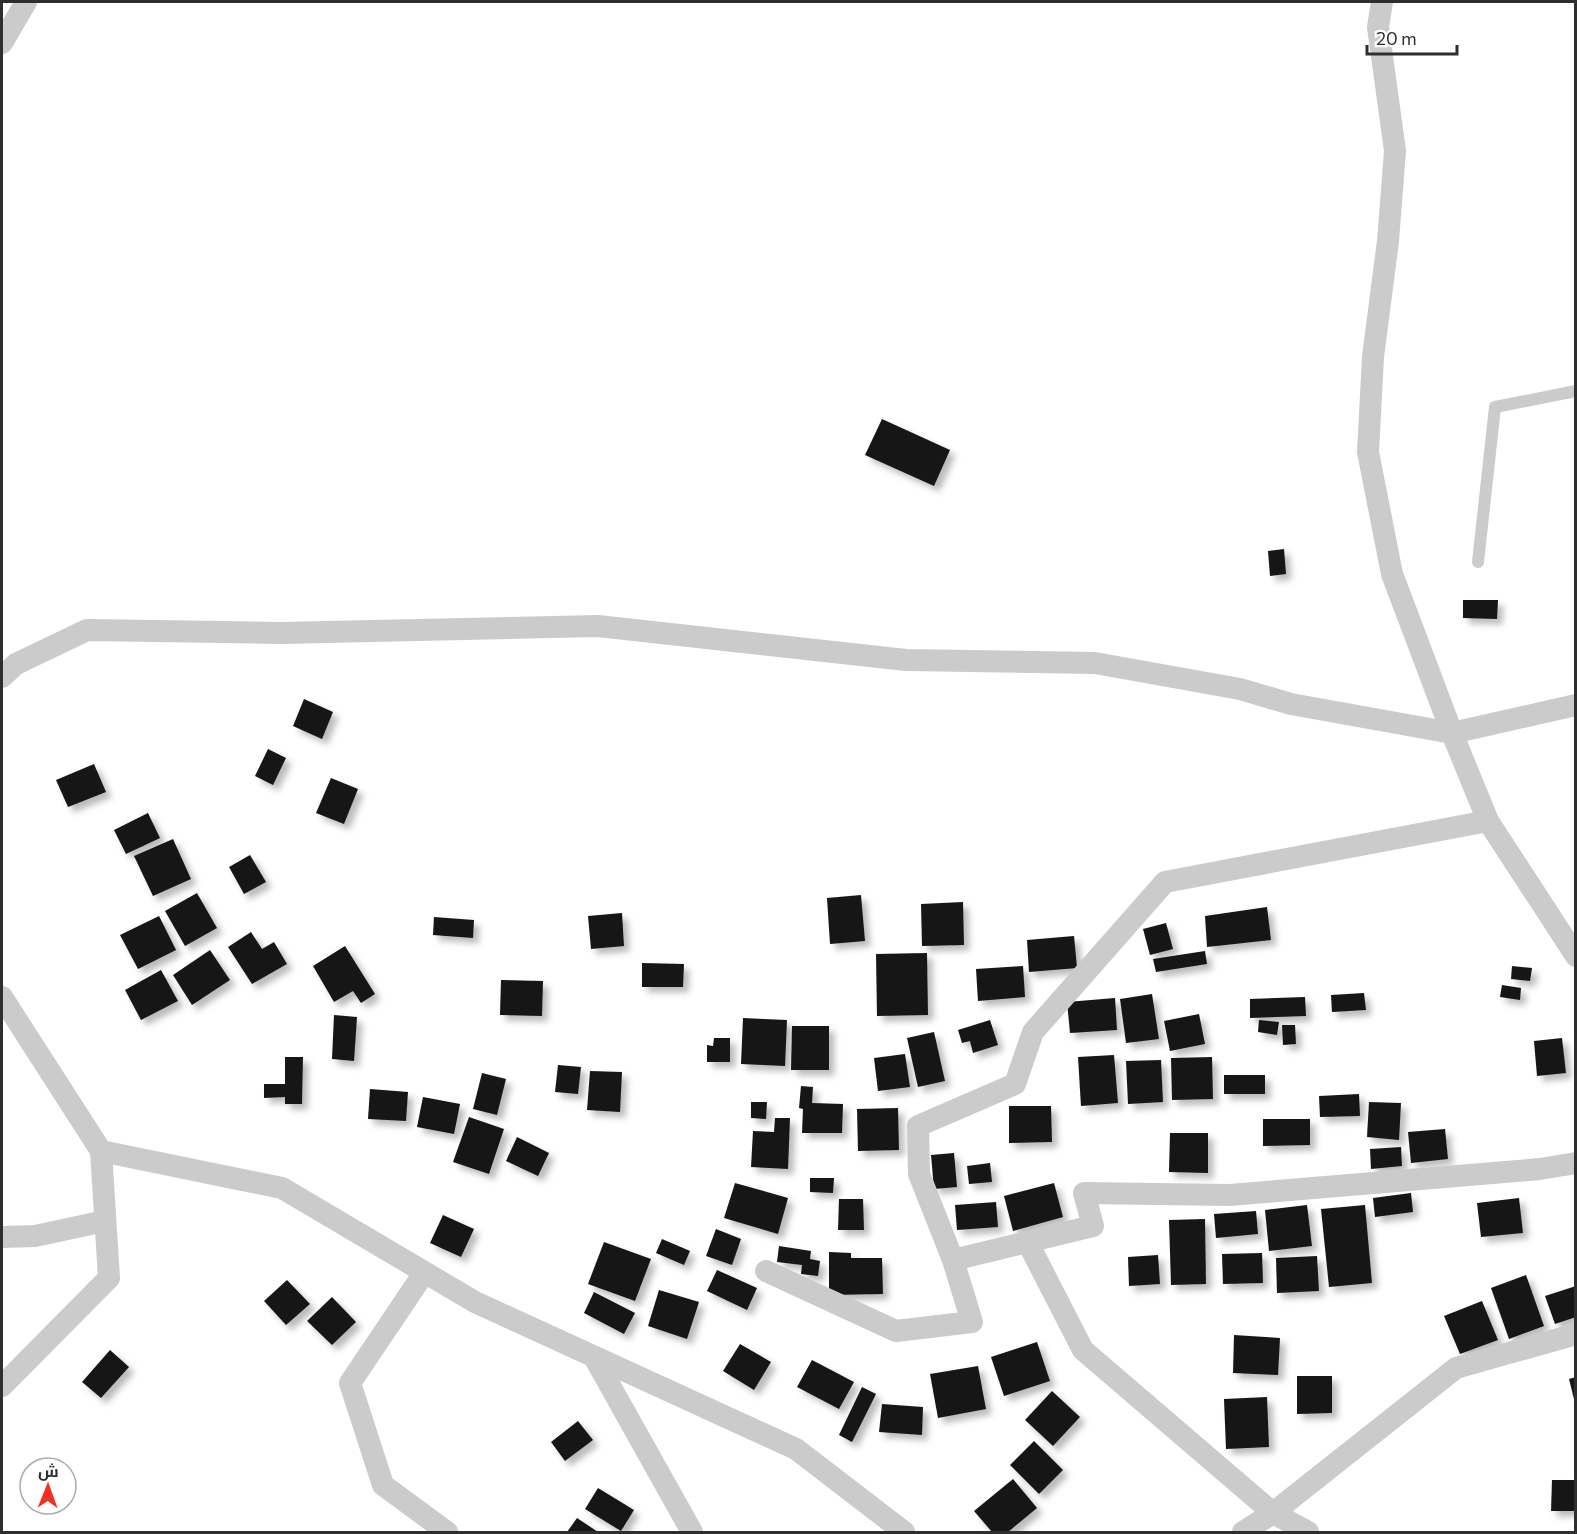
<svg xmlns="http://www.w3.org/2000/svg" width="1577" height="1534" viewBox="0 0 1577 1534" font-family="Commissioner,Cairo,sans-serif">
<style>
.building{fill:#151515;filter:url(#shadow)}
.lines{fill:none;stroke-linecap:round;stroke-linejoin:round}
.service{stroke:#cbcbcb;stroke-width:12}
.minor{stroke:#cbcbcb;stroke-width:22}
</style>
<defs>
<filter id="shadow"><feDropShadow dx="5.5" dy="5.5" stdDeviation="3" flood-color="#0004"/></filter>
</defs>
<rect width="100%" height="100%" fill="#fff"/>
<g class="building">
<polygon points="882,419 950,450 934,486 865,455"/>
<polygon points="1284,549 1286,574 1270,576 1268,551"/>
<polygon points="1463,600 1498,600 1497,619 1463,618"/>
<polygon points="304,699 333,712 322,739 293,726"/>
<polygon points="268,749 286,758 273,785 255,776"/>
<polygon points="94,764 106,792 68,807 56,780"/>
<polygon points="331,778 358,789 344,824 316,813"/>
<polygon points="148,813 160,838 126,854 114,830"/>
<polygon points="173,839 191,879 153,896 134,856"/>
<polygon points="250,855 266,882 244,894 229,867"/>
<polygon points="197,893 217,928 185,946 165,911"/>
<polygon points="861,895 865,941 830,944 827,898"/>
<polygon points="963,902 964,945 922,946 921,904"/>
<polygon points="1267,907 1271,940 1207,947 1205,916"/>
<polygon points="622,913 624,946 591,949 588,916"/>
<polygon points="159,916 176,950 138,969 120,935"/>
<polygon points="434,917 474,920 473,938 433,935"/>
<polygon points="1166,923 1173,949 1150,955 1143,929"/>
<polygon points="251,932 262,949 274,942 287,964 252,984 228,947"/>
<polygon points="1074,936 1077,968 1029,972 1027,940"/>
<polygon points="345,946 375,994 361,1003 353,991 334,1002 313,966"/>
<polygon points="210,950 230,980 192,1005 173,975"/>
<polygon points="1205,951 1207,964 1156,972 1153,959"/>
<polygon points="927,953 928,1015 877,1016 876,954"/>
<polygon points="642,963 684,964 683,987 642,987"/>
<polygon points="1023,966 1025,997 978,1001 976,969"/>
<polygon points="1512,966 1532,968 1530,981 1511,979"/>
<polygon points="161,970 178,1001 141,1020 125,990"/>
<polygon points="501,980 543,981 542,1016 500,1015"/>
<polygon points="1502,985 1521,988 1520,1000 1500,997"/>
<polygon points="1364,993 1366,1010 1332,1012 1331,995"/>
<polygon points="1152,994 1159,1039 1126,1043 1120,999"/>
<polygon points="1305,997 1306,1016 1250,1018 1250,999"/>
<polygon points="1115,998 1117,1030 1070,1033 1067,1002"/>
<polygon points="1199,1014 1205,1044 1170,1051 1164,1021"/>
<polygon points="334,1015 357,1017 354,1061 332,1059"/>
<polygon points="743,1018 787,1020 785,1066 741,1064"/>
<polygon points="990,1020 998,1045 973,1053 970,1041 962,1043 958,1030"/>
<polygon points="1259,1020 1279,1022 1277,1035 1258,1032"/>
<polygon points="1282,1025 1295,1025 1296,1044 1283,1045"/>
<polygon points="792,1026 829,1026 829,1070 791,1070"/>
<polygon points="934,1032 945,1081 918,1087 907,1038"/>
<polygon points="714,1038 730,1038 730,1062 707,1062 707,1045 713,1046"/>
<polygon points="1562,1038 1566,1073 1537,1076 1534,1041"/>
<polygon points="905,1054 910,1087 878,1091 874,1058"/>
<polygon points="1114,1055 1118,1103 1081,1106 1078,1057"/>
<polygon points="285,1057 303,1057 302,1104 285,1104 285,1097 264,1098 264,1084 285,1084"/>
<polygon points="1212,1057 1213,1099 1172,1100 1171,1058"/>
<polygon points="1161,1060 1163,1102 1128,1104 1126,1061"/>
<polygon points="558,1065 581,1067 578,1094 555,1092"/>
<polygon points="590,1071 622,1072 620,1112 587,1110"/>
<polygon points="482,1073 506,1079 497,1115 473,1109"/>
<rect x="1224" y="1075" width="41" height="19"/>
<polygon points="801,1086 813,1087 812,1103 843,1104 842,1133 802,1133 803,1109 799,1108"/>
<polygon points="370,1089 408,1092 406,1121 368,1119"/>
<polygon points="1359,1094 1360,1116 1320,1117 1319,1096"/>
<polygon points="423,1097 460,1104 454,1134 417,1127"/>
<polygon points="751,1102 767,1102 766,1119 751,1118"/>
<polygon points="1369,1102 1401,1103 1399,1140 1367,1137"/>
<polygon points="1009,1106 1051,1106 1052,1142 1009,1143"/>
<polygon points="898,1108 899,1150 858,1151 857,1109"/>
<polygon points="469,1117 504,1129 489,1174 453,1162"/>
<polygon points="775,1118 790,1118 788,1169 751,1167 753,1131 774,1132"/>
<polygon points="1263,1119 1310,1119 1310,1145 1263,1146"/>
<polygon points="1445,1129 1448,1159 1411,1163 1408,1132"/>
<polygon points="1170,1133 1208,1133 1208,1173 1169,1172"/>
<polygon points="517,1137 549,1153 538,1176 506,1161"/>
<polygon points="1401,1147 1402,1166 1371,1169 1370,1149"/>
<polygon points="954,1153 957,1187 934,1189 931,1155"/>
<polygon points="990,1163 992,1182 969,1184 967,1166"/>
<polygon points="810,1178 834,1178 833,1193 810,1192"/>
<polygon points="735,1183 788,1198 778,1234 724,1218"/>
<polygon points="1054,1183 1063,1217 1013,1231 1004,1196"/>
<polygon points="1411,1193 1413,1212 1375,1217 1373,1198"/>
<polygon points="1519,1198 1523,1233 1481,1237 1477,1203"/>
<polygon points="839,1199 863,1199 864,1230 838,1230"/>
<polygon points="996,1202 998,1227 957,1230 955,1205"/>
<polygon points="1307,1205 1312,1246 1269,1251 1265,1210"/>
<polygon points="1365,1205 1372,1283 1329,1287 1321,1209"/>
<polygon points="1256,1211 1258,1234 1216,1238 1214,1214"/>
<polygon points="443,1215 474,1229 461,1257 430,1243"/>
<polygon points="1205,1219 1206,1284 1171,1285 1169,1220"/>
<polygon points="716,1229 741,1239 732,1265 706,1256"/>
<polygon points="662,1239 690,1251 684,1265 656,1253"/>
<polygon points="604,1242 651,1259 635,1301 588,1284"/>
<polygon points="779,1246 811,1251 810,1259 820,1261 818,1276 801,1274 802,1265 777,1262"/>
<polygon points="829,1252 851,1253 851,1258 882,1258 883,1294 829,1295"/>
<polygon points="1262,1253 1263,1283 1223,1284 1222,1254"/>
<polygon points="1158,1255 1160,1284 1129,1286 1128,1257"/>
<polygon points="1317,1256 1319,1291 1277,1293 1276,1258"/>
<polygon points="717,1270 757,1288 747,1310 707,1291"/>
<polygon points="1526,1275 1544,1326 1509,1339 1491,1288"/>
<polygon points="287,1280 310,1304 286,1325 264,1301"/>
<polygon points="1576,1286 1576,1317 1555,1324 1545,1296"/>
<polygon points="659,1290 699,1302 687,1339 648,1326"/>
<polygon points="594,1292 635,1313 624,1334 584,1313"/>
<polygon points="332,1297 356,1322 332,1345 307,1321"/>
<polygon points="1482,1301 1498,1340 1460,1354 1444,1316"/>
<polygon points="1234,1335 1280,1338 1278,1375 1233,1373"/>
<polygon points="1037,1342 1050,1381 1004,1396 991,1357"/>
<polygon points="740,1344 771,1362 754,1390 723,1371"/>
<polygon points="110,1350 129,1367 101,1398 82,1382"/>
<polygon points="812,1360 854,1382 839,1409 797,1387"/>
<polygon points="978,1366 986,1409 938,1418 930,1374"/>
<polygon points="1297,1376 1332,1376 1332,1413 1297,1414"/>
<polygon points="1576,1377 1576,1403 1575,1403 1569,1379"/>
<polygon points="862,1387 876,1394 852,1442 839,1435"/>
<polygon points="1052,1391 1080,1417 1053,1446 1025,1420"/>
<polygon points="1267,1397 1269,1447 1226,1449 1224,1399"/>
<polygon points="882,1404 923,1407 922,1435 879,1432"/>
<polygon points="578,1421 593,1440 565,1461 551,1442"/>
<polygon points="1034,1441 1063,1470 1039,1494 1010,1465"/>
<polygon points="1013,1479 1037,1508 1008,1532 992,1532 974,1511"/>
<polygon points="1552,1480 1576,1480 1576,1511 1551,1511"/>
<polygon points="598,1488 634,1510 621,1531 585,1509"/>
<polygon points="577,1518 598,1532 567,1532"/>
</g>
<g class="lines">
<polyline class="service" points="1478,562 1495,407 1576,391"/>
<g class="minor">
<polyline points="1382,2 1378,27 1395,151 1388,241 1373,357 1368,452 1392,574 1452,733 1488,821 1576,956"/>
<polyline points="2,43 26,2"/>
<polyline points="2,677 16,664 87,630 281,633 598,626 906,660 1095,663 1240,689 1291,704 1452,733 1576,705"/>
<polyline points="2,997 101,1151 109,1278 2,1386"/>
<polyline points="101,1151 282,1188 475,1302 796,1449 904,1532"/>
<polyline points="2,1237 35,1236 105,1221"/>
<polyline points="1028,1243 1083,1350 1273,1513 1308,1532"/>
<polyline points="953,1260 1093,1226 1084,1193 1230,1195 1540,1169 1576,1163"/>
<polyline points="766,1271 896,1331 972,1322 953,1260 919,1174 918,1126 1015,1084 1033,1032 1165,882 1488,821"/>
<polyline points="424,1273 350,1383 383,1485 447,1532"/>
<polyline points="594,1357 692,1532"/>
<polyline points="1243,1532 1273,1513 1456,1368 1576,1334"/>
</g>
</g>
<rect width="1577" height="1534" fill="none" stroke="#2e2e2e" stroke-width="6"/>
<g transform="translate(48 1486) rotate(1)"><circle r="28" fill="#ffffff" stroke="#ababab" stroke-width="1.5"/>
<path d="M0-4.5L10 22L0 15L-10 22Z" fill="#f32e22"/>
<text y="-9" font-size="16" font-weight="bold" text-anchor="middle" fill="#2e2e2e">ش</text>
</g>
<path d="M1367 45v9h90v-9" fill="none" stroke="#2e2e2e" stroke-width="3"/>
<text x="1376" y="45" font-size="18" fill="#2e2e2e" stroke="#ffffff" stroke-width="4.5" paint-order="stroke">20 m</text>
</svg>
